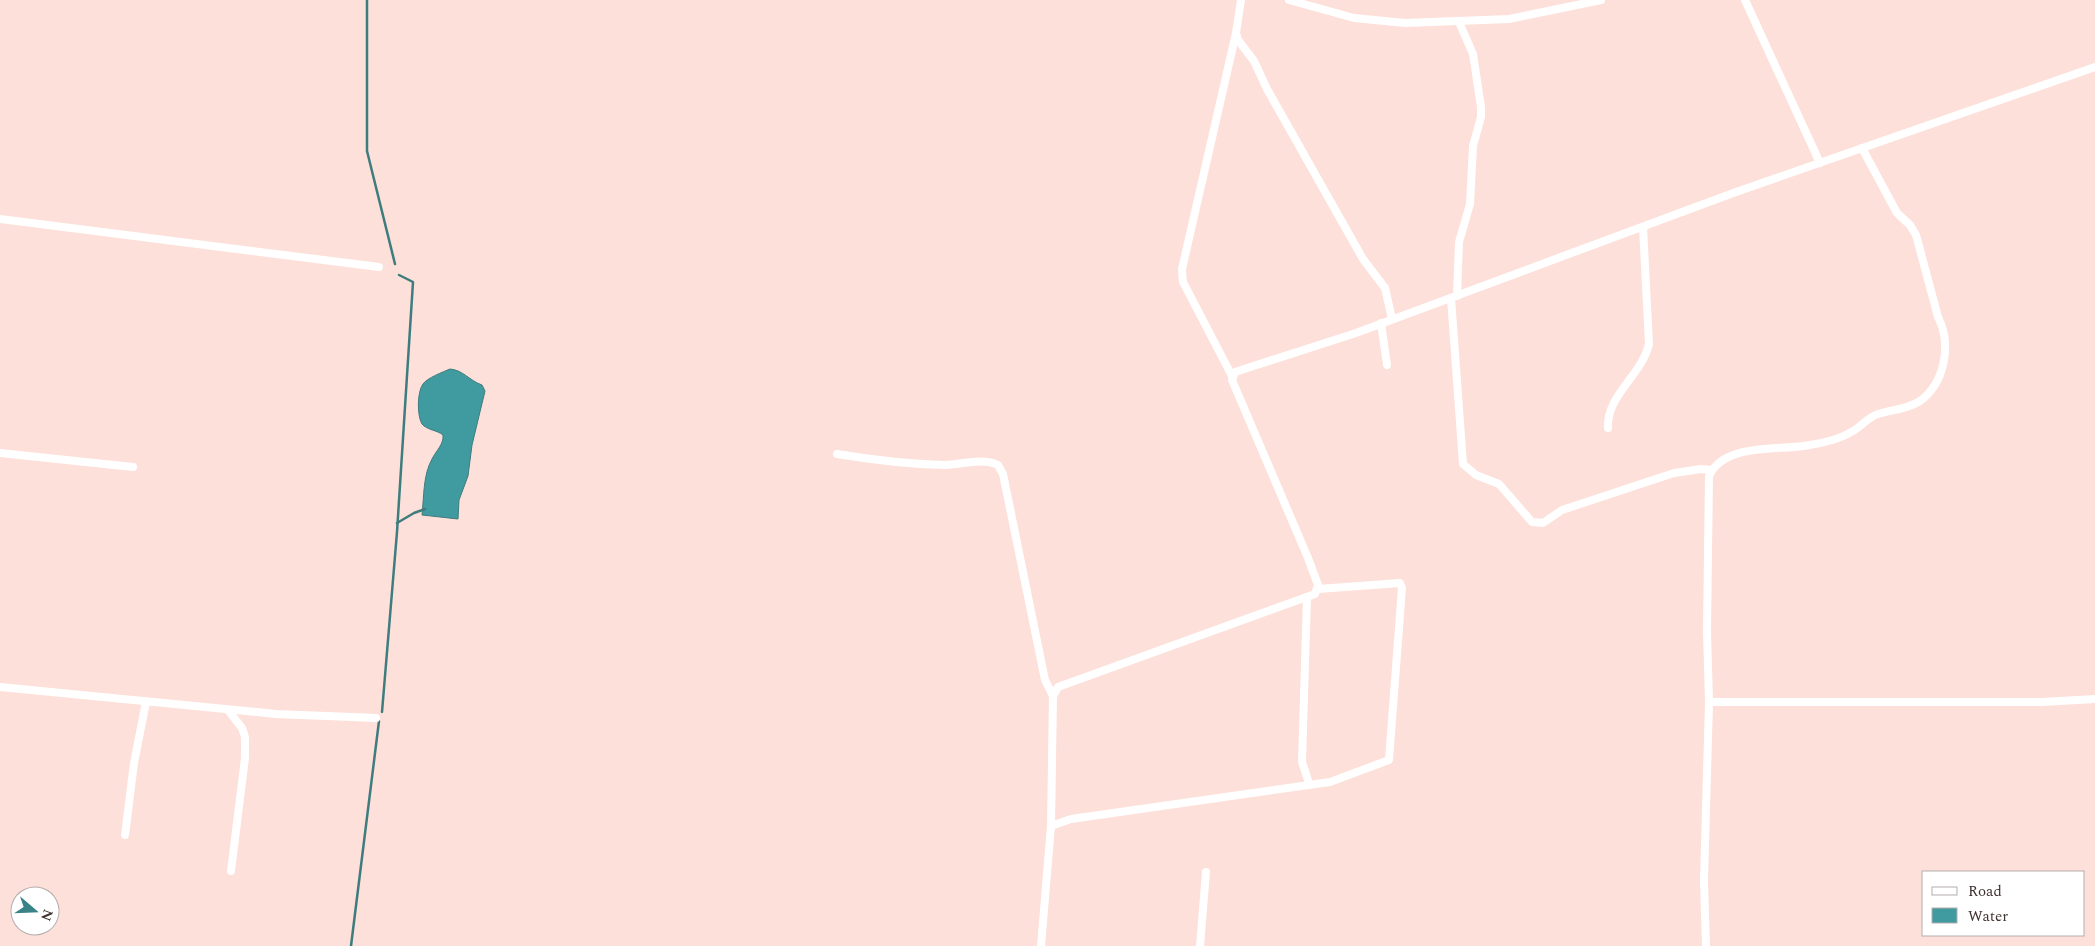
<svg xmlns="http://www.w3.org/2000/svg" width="2095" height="946" viewBox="0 0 2095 946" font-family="Spectral,serif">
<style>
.water{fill:#3f9ba0;stroke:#3f7c7e}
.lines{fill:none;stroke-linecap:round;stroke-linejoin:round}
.stream{stroke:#3f7c7e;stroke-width:2.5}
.minor{stroke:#fff;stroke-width:8}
</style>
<rect width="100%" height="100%" fill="#fde0d9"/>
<path class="water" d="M450,369C463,370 470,381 482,385L485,391L472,445L468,476L459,500L458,519L422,515C424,497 423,475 432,459C436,451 444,444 443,435C437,430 427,430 422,424C417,416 417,392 423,384C427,378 443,372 450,369Z"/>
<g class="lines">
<g class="stream">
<polyline points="367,0 367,151 395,264"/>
<polyline points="397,523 414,513 425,509"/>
<polyline points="382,712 397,532 413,282 399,275"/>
<polyline points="351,946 379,721"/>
</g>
<g class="minor">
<polyline points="1241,0 1236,33 1238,40 1254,61 1267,89 1363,259 1385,288 1392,319"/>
<polyline points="1289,0 1354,18 1405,23 1509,19 1601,0"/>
<polyline points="1745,0 1820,163"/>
<polyline points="0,219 379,267"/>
<polyline points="1457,296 1459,242 1470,204 1473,146 1481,117 1481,107 1473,54 1459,22"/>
<polyline points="1451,298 1463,464 1476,475 1499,484 1532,522 1543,523 1562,510 1674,473 1701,469 1712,470"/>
<polyline points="1381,323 1387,365"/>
<polyline points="1232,376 1183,282 1182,269 1236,33"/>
<path d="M1608,428C1606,396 1642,375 1649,344L1643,227"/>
<polyline points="0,453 133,467"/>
<path d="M837,454C873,460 908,464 944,465C961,465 982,457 998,465L1003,474L1045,680L1053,696"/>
<polyline points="1307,597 1302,762 1309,783"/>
<polyline points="0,687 276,714 376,718"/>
<polyline points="1709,702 2042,702 2095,699"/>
<polyline points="228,710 242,728 245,737 245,758 231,871"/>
<polyline points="1051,826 1071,819 1330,782 1389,760 1402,588 1400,583 1318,589"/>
<polyline points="125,835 134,763 146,702"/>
<polyline points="1041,946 1051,826 1053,696 1058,687 1315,594 1318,585 1308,558 1232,380 1235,372 1356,333 1736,192 2095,67"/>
<polyline points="1200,946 1206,872"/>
<path d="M1706,946L1704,881L1709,702L1707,632L1709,476C1724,442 1781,451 1810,445C1823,443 1842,438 1853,431C1862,426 1868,417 1878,414C1894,409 1911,409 1924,398C1946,378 1951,342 1938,317L1916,235L1910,225L1897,213L1862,148"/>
</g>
</g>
<rect x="1922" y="871" width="162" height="65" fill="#ffffff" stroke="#b3adac"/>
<rect x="1932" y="887" width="25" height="8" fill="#ffffff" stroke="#b3adac"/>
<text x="1968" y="896" font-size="15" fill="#40322f">Road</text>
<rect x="1932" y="908" width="25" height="15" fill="#3f9ba0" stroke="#b3adac"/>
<text x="1968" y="921" font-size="15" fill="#40322f">Water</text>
<g transform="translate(35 911) rotate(109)"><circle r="24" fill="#ffffff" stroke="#b3adac"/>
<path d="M0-4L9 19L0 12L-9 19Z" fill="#398286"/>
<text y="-8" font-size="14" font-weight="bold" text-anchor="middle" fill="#40322f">N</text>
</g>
</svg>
